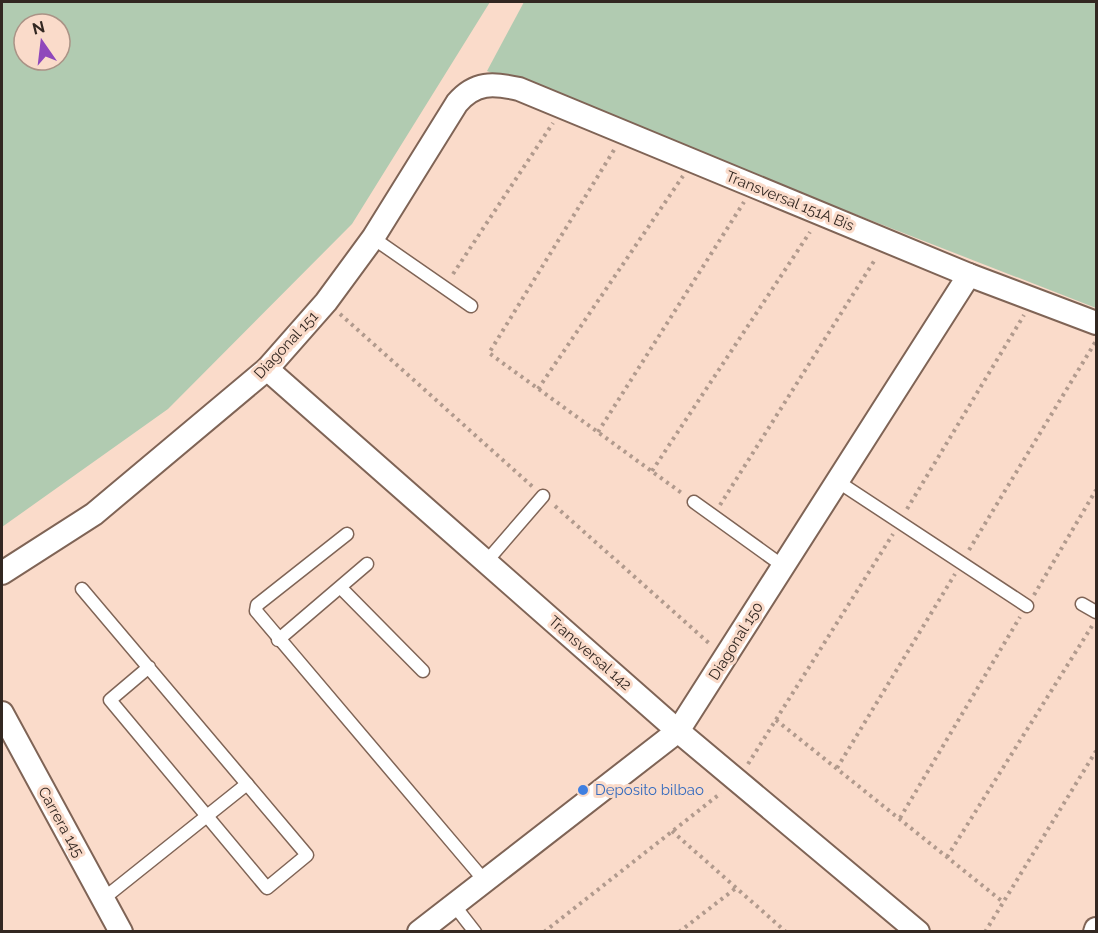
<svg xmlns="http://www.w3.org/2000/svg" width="1098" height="933" viewBox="0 0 1098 933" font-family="Raleway,sans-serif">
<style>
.green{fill:#b1cbb1;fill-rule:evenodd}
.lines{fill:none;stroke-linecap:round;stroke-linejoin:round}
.service-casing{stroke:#7f6456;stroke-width:15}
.minor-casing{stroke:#7f6456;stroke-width:26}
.path{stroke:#b19a8d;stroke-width:4;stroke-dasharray:3 4.5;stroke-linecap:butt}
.service{stroke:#fff;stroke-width:12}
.minor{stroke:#fff;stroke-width:22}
.shop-dot{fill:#3f7fe0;stroke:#fadbca;stroke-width:2}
.labels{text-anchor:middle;stroke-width:6;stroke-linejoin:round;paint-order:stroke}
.street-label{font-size:15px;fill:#322721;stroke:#fadbca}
.shop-label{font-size:15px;fill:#366cbe;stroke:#fadbca;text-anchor:start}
</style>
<rect width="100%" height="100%" fill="#fadbca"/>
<g class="green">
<path d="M2,2H490L352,224L168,409L2,527ZM24,24H60V60H24Z"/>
<polygon points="524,2 1096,2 1096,308 487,71"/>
</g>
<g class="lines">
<defs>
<g id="service">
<polyline points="373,238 471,306"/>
<polyline points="837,481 1027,606"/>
<polyline points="694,502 783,566"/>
<polyline points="347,534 257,605 256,611 484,880"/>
<polyline points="486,562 543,496"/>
<polyline points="341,588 423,671"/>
<polyline points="82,589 307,855 267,888 110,700 149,667"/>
<polyline points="1082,604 1096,612"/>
<polyline points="278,640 367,564"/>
<polyline points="103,899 247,784"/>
<polyline points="454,905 475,932"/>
</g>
<g id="minor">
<polyline points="267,369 678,731 918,932"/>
<path d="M2,573L94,514L267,369L326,302L373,238L457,103C475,82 493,83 519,89L969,275L1096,323"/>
<polyline points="2,713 121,932"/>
<polyline points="419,932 678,731 969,275"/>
<polyline points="1095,932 1096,929"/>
</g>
</defs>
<use href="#service" class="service-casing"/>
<use href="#minor" class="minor-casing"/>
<g class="path">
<polyline points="614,150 489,353 683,494"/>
<polyline points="453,274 553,123"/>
<polyline points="340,314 533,487"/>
<polyline points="538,389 683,176"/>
<polyline points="598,432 744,202"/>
<polyline points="652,471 810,232"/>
<polyline points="720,505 876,258"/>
<polyline points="555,506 710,644"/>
<polyline points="907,509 1024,315"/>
<polyline points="969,550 1096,341"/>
<polyline points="1034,595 1096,490"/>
<polyline points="776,720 1003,902"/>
<polyline points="748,764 893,534"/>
<polyline points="837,768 955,574"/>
<polyline points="900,818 1020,617"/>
<polyline points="672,831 786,932"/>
<polyline points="947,857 1092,626"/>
<polyline points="544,932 721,793"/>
<polyline points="679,932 736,888"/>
<polyline points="985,932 1096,751"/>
</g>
<use href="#service" class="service"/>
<use href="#minor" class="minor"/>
</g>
<circle class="shop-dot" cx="583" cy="790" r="6"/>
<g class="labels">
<g class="street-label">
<text transform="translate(790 201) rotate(22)" y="5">Transversal 151A Bis</text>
<text transform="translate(286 345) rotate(-47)" y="5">Diagonal 151</text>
<text transform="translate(736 641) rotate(-58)" y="5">Diagonal 150</text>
<text transform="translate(590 653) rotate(41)" y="5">Transversal 142</text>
<text transform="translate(61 822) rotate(61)" y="5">Carrera 145</text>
</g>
<g class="shop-label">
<text x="595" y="795">Deposito bilbao</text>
</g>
</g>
<rect width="1098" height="933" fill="none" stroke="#322721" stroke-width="6"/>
<g transform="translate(42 42) rotate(346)"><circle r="28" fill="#fadbca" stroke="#aa9386" stroke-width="1.5"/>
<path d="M0-4.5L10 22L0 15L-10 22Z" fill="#8f48bb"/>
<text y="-9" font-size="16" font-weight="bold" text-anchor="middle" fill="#322721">N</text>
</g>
</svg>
